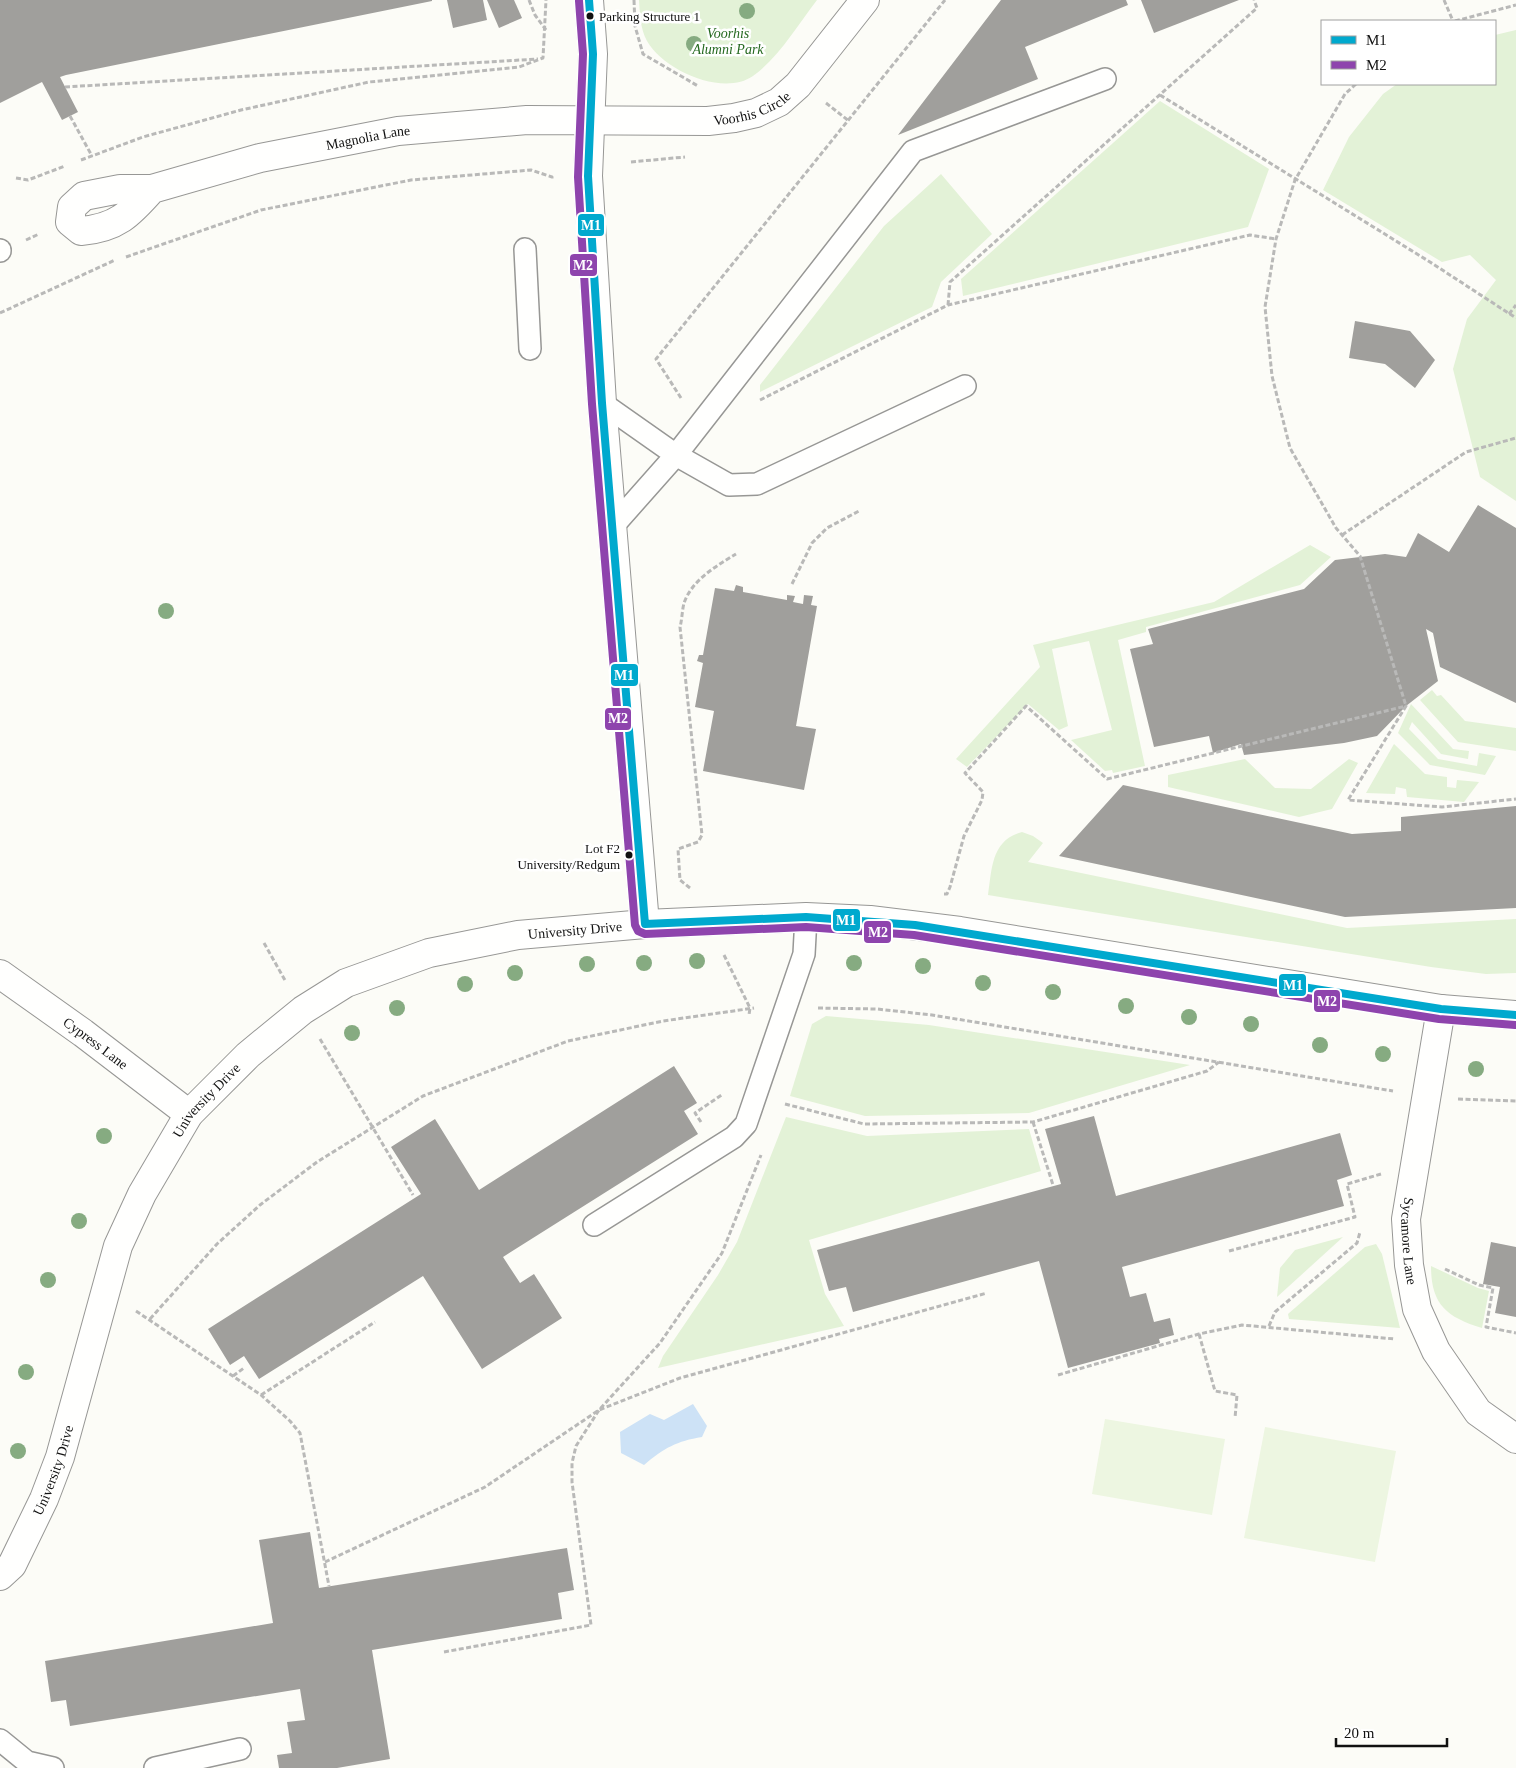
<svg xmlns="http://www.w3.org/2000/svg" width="1516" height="1768" viewBox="0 0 1516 1768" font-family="'Times New Roman',serif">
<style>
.green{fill:#e3f2d7}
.pitch{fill:#edf6e1}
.water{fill:#cde2f6}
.building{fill:#a09f9c}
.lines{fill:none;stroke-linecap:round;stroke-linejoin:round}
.lane-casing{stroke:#979795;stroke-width:24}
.street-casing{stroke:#979795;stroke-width:30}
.path{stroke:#b9b9b8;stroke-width:3;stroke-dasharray:5 2.5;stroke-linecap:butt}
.lane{stroke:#fffffe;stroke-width:21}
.street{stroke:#fffffe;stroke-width:28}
.bus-1-casing{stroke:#fff;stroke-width:11}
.bus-2-casing{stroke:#fff;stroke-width:11}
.bus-1{stroke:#00a9ce;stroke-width:8}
.bus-2{stroke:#8e44ad;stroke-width:8}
.tree{fill:#86ab81}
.bus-dot{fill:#111;stroke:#fff;stroke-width:2}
.labels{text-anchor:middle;stroke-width:5;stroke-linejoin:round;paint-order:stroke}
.bus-label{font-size:13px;fill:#111;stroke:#fff;text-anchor:start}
.park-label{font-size:14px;font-style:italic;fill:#256920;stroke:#fff}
.street-label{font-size:14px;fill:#111;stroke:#fff}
.line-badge{stroke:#fff;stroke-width:2}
.badge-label{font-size:14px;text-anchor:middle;font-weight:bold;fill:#fff}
</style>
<rect width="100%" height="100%" fill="#fcfcf7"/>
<g class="green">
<path d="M639,0H817C797,26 779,57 753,76C723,97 663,70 647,41C640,29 640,13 639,0Z"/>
<polygon points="1516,30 1516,501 1480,477 1453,369 1467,319 1496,280 1470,255 1442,262 1323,190 1349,137 1383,94 1397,84 1495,84 1495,35"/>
<polygon points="1160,101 1269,169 1248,227 963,296 961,279"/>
<polygon points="941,174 992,234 941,282 932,307 760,392 760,385 884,226"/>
<polygon points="1310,545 1331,557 1300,585 1146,627 1146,632 1118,640 1145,766 1113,773 1112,770 1105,771 1071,740 1112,730 1089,641 1052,649 1068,726 1059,730 1028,704 967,767 956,759 1040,667 1033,645 1214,602"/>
<polygon points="1432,690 1437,696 1441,695 1465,721 1516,728 1516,751 1458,742 1420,700"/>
<polygon points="1411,704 1453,749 1469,751 1468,759 1441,754 1412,722 1409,729 1438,759 1477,766 1479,753 1496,756 1485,775 1430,765 1398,733"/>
<polygon points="1394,744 1425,774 1447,777 1447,787 1456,788 1457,780 1479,782 1464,802 1407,797 1406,789 1396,787 1395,794 1366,793"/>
<polygon points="1245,759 1275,788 1311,789 1349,759 1358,763 1332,809 1299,817 1168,787 1168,775"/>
<path d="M1022,832L1033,836L1043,843L1028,862L1347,928L1516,919V973L1486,974L1431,967L988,895C992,869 991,840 1022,832Z"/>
<polygon points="826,1016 929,1025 1190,1065 1029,1113 865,1116 790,1096 812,1024"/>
<polygon points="786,1117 867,1136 1029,1129 1041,1171 809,1240 825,1294 844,1326 658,1368 663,1356 718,1275 737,1242"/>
<polygon points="1343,1237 1277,1297 1280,1268 1295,1250"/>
<polygon points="1376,1244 1382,1254 1400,1328 1289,1319 1288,1314 1365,1247"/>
<path d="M1431,1266L1478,1288L1489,1291L1482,1328C1446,1317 1431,1304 1431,1266Z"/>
</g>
<g class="pitch">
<polygon points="1105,1419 1225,1439 1212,1515 1092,1494"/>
<polygon points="1265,1427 1396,1451 1375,1562 1244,1538"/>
</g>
<path class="water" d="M693,1404L707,1426L702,1437C677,1441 664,1448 644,1465L621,1453L620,1432L650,1414L664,1420Z"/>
<g class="building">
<polygon points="0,0 432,0 432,1 66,75 60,77 78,112 62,120 42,82 0,103"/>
<polygon points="447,0 483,0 487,20 453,28"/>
<polygon points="487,0 514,0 522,18 499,28"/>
<polygon points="1001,0 1126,0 1128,5 1025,47 1038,79 898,135"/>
<polygon points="1141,0 1239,0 1154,33"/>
<polygon points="1355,321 1410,331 1435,360 1415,388 1385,364 1349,358"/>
<polygon points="1478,505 1516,528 1516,703 1440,667 1433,633 1426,629 1438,681 1406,706 1377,736 1344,743 1244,755 1241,744 1213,753 1209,736 1154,747 1130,649 1153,644 1148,629 1304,589 1335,560 1385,554 1406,557 1418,533 1449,552"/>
<polygon points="736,585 743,587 743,592 787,600 787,595 795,596 793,602 803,604 804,595 813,596 811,605 817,606 796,726 816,729 804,790 703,771 714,711 695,707 703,663 697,661 699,655 703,655 715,588 734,591"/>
<polygon points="1123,785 1352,834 1401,831 1401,817 1516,806 1516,908 1345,917 1059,856"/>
<polygon points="674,1066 697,1103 684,1111 698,1134 503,1257 520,1283 534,1274 562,1318 482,1369 423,1276 259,1379 244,1356 230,1365 208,1329 421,1194 391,1147 435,1119 479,1190"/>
<polygon points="1094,1116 1116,1196 1340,1133 1352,1175 1337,1180 1344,1206 1122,1267 1130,1297 1146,1293 1154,1322 1170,1318 1174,1335 1159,1339 1160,1343 1068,1368 1039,1261 853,1312 846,1287 829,1291 817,1250 1061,1184 1045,1129"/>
<polygon points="1491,1242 1516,1247 1516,1317 1495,1313 1500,1287 1483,1284"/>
<polygon points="310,1532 319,1588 567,1548 574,1590 558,1593 562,1619 372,1650 390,1759 337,1768 279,1768 277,1755 292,1753 287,1722 305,1720 300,1689 70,1726 66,1700 51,1702 45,1661 273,1623 259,1540"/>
</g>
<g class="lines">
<defs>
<g id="lane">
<polyline points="525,249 530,349"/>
<polyline points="0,250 0,251"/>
<polyline points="965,386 757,484 729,485 676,455 913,151 1105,79"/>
<polyline points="602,403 676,455 614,525"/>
<polyline points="594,1225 734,1137 746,1124 804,954 806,917"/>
<polyline points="0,1740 27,1762 53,1768"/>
<polyline points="155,1768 240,1749"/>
</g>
<g id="street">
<polyline points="589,0 593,54 588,176 602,403 645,924"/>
<path id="s1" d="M152,189C130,214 117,228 81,231L70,222L72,207L84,196L120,189H152L260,158L398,131L527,120L708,121L734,118L756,113L779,102L798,85L865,0"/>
<path id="s2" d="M0,974L83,1033L189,1114"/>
<path id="s3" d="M1441,1009L1406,1219L1409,1265L1417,1309L1436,1351L1478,1412L1516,1439"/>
<path id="s4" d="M0,1576L12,1565L44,1499L60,1457L118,1246L142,1194L189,1114L248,1055L303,1010L346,983L429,953L518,935L645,924L806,917L870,920L960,931L1441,1009L1516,1015"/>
</g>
</defs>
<use href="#lane" class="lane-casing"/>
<use href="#street" class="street-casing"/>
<g class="path">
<polyline points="529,0 535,15 546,30"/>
<polyline points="634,0 635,26 643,54 698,86"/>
<polyline points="1444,0 1453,21"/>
<polyline points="1455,21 1516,5"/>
<polyline points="1356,84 1345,94 1295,180 1276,239 1265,307 1272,376 1290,448 1336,528 1360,556 1406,706"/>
<polyline points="65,87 538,59"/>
<polyline points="1160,95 1430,262 1516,318"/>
<polyline points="826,103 849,121"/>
<polyline points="70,116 92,156"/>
<polyline points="81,160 143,137 241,110 369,82 519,67 543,58 546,0"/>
<polyline points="631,162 685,157"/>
<polyline points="16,178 28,180 65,166"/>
<polyline points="26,240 39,234"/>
<polyline points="126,257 261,210 411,180 531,170 552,177 552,180"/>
<polyline points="948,305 950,282 1257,8 1254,0"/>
<polyline points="0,313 115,260"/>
<polyline points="1509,314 1516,305"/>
<polyline points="681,398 656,359 945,0"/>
<polyline points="760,400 948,305 1250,235 1276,239"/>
<polyline points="1342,535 1466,452 1516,438"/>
<polyline points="792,584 812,543 827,528 859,511"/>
<path d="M690,888L680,880L678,849L698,842L702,835L680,627C682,620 682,611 684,603C692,580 716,566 736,554"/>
<polyline points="944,894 947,894 950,887 964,836 982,800 983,792 965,773 1026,706 1107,779 1406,706 1348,800 1442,807 1516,799"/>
<polyline points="264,943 286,982"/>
<polyline points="724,955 750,1008 749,1015"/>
<polyline points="818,1008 877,1009 932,1015 1393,1091"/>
<polyline points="320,1039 413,1195"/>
<polyline points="1458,1099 1516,1101"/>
<polyline points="785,1104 864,1124 1033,1122 1207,1071 1219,1062"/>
<polyline points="701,1122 695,1113 723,1094"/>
<polyline points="1033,1122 1053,1185"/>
<polyline points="1229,1251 1355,1217 1347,1184 1381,1174"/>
<polyline points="1445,1269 1479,1285 1493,1288 1486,1327 1516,1333"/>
<polyline points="136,1311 261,1395 290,1421 300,1433 329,1586"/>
<polyline points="150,1319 217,1244 260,1205 317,1162 423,1096 568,1041 663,1021 754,1008"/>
<polyline points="1269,1326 1275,1312 1357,1243 1360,1232"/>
<polyline points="1199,1334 1215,1391 1237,1395 1235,1418"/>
<polyline points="1058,1375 1199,1334 1242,1325 1395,1339"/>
<polyline points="233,1376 244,1368"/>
<polyline points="261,1395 375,1322"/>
<polyline points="325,1562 485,1487 599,1410 680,1378 987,1293"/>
<polyline points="444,1652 591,1625 572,1482 572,1463 576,1446 599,1410 660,1343 722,1253 761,1155"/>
</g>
<use href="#lane" class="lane"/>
<use href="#street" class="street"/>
<defs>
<polyline id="bus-1" points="589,0 593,54 588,176 602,403 645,924 806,917 915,925 1441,1009 1516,1015"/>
<polyline id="bus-2" points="579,1 583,54 578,177 592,404 635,925 638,931 645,934 806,927 914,935 1439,1019 1515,1025"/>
</defs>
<use href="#bus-1" class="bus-1-casing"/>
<use href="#bus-2" class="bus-2-casing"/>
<use href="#bus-1" class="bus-1"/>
<use href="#bus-2" class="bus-2"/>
</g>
<g class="tree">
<circle cx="747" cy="11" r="8"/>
<circle cx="694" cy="44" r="8"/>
<circle cx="166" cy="611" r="8"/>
<circle cx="697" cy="961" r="8"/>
<circle cx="644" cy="963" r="8"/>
<circle cx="854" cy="963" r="8"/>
<circle cx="587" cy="964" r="8"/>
<circle cx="923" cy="966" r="8"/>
<circle cx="515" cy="973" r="8"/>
<circle cx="983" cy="983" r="8"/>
<circle cx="465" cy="984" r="8"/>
<circle cx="1053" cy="992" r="8"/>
<circle cx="1126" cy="1006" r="8"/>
<circle cx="397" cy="1008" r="8"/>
<circle cx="1189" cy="1017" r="8"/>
<circle cx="1251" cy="1024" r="8"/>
<circle cx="352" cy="1033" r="8"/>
<circle cx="1320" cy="1045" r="8"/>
<circle cx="1383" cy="1054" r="8"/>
<circle cx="1476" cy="1069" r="8"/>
<circle cx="104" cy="1136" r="8"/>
<circle cx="79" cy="1221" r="8"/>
<circle cx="48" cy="1280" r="8"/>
<circle cx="26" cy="1372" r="8"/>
<circle cx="18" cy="1451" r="8"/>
</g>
<g class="bus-dot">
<circle cx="590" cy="16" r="4.5"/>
<circle cx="629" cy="855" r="4.5"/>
</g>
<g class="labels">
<g class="bus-label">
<text x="599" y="21">Parking Structure 1</text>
<text x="620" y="853" text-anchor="end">Lot F2<tspan x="620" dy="16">University/Redgum</tspan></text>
</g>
<g class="park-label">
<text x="728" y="38">Voorhis<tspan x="728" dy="16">Alumni Park</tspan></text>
</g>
<g class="street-label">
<text dy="5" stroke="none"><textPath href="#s1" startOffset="809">Voorhis Circle</textPath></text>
<text dy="5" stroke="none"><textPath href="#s1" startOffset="422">Magnolia Lane</textPath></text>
<text dy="5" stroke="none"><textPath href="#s4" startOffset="945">University Drive</textPath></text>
<text dy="5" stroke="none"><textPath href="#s2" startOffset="118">Cypress Lane</textPath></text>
<text dy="5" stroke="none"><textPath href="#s4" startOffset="525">University Drive</textPath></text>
<text dy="5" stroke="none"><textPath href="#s3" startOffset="235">Sycamore Lane</textPath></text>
<text dy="5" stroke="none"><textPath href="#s4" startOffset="120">University Drive</textPath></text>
</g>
</g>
<g class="line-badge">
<rect x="577" y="213" width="28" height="24" rx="5" fill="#00a9ce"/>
<rect x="569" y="253" width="29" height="24" rx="5" fill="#8e44ad"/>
<rect x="610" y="663" width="29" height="24" rx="5" fill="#00a9ce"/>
<rect x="604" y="707" width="28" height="24" rx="5" fill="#8e44ad"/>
<rect x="832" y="908" width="29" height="24" rx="5" fill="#00a9ce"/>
<rect x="863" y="920" width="29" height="24" rx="5" fill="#8e44ad"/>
<rect x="1278" y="973" width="29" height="24" rx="5" fill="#00a9ce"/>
<rect x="1313" y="989" width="28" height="24" rx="5" fill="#8e44ad"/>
</g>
<g class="badge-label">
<text x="591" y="230">M1</text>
<text x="583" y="270">M2</text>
<text x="624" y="680">M1</text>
<text x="618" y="723">M2</text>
<text x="846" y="925">M1</text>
<text x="878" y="937">M2</text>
<text x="1293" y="990">M1</text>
<text x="1327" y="1006">M2</text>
</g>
<rect x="1321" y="20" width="175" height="65" fill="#ffffff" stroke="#a0a0a0"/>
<rect x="1331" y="36" width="25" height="8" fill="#00a9ce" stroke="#a0a0a0"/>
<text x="1366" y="45" font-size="15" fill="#111111">M1</text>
<rect x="1331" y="61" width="25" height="8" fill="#8e44ad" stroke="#a0a0a0"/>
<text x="1366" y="70" font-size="15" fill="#111111">M2</text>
<path d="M1336 1738v8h111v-8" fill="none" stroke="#111111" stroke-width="2.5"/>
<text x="1344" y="1738" font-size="15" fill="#111111" stroke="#ffffff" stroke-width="4" paint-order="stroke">20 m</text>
</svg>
